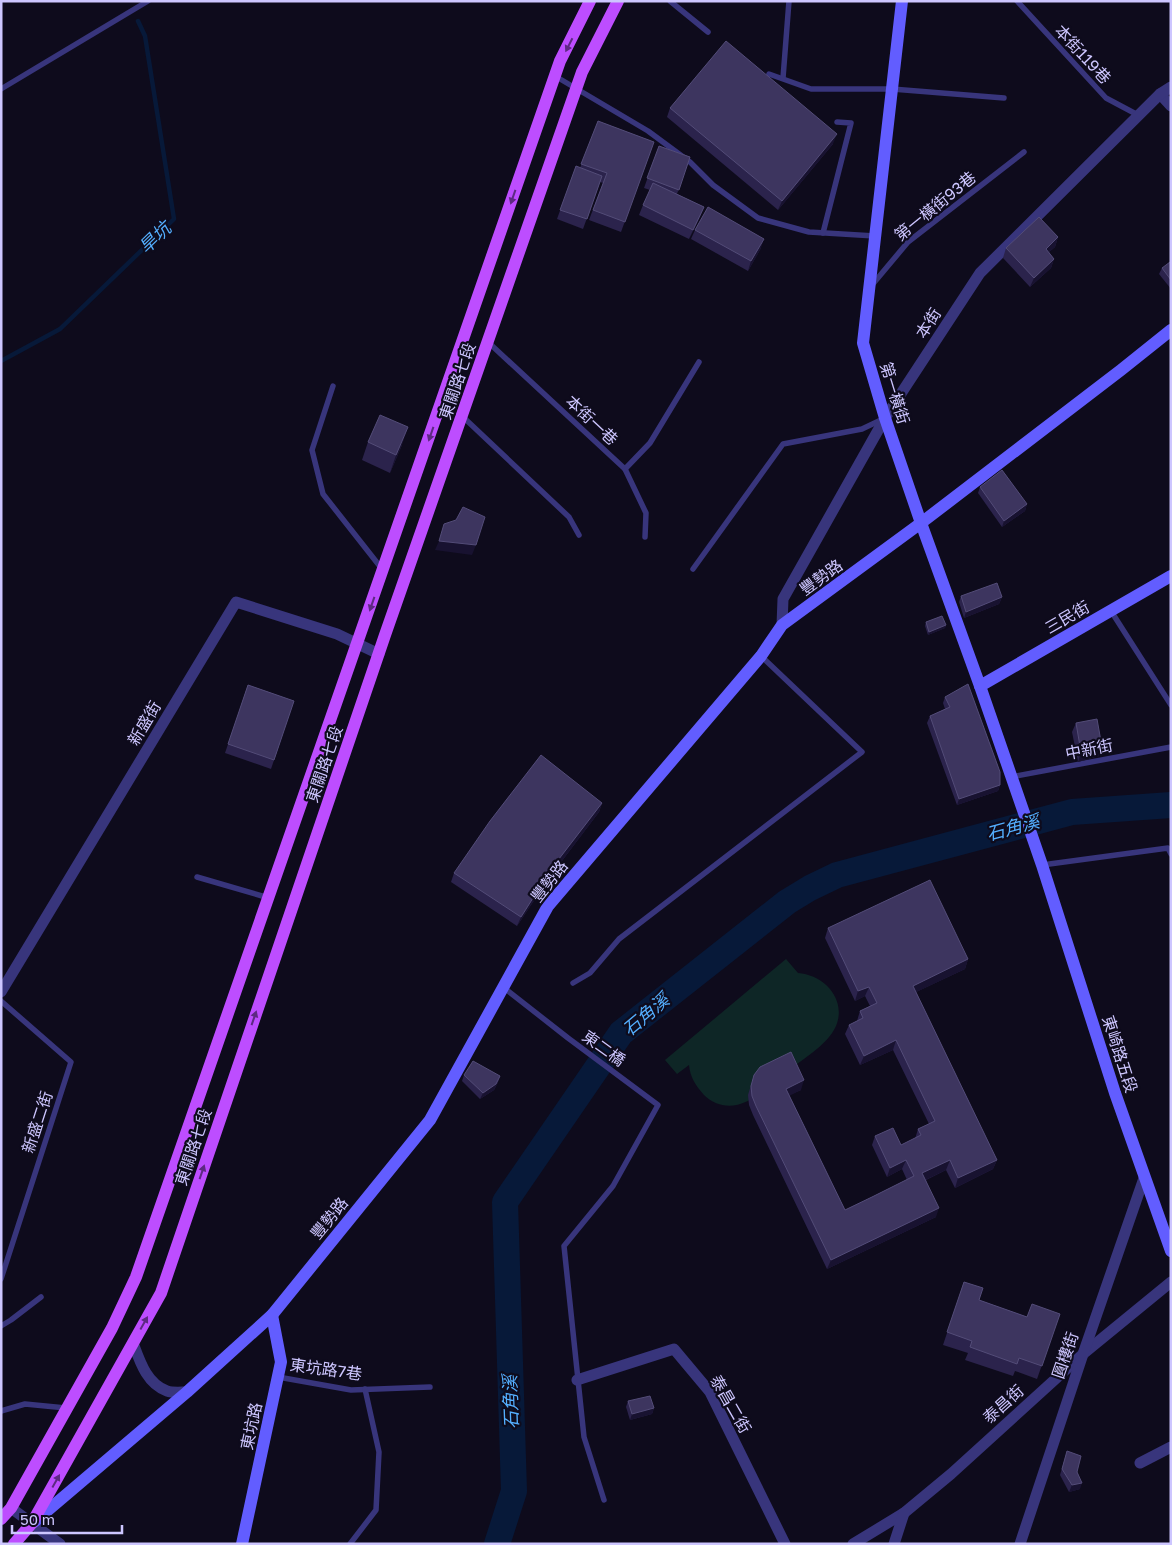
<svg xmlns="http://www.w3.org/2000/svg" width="1172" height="1545" viewBox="0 0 1172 1545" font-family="'Golos Text','Noto Sans TC',sans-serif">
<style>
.green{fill:#0e2626}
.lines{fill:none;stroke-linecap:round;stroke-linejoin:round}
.stream{stroke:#071939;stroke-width:4.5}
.river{stroke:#071939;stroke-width:26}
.lane{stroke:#38357c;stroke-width:5.5}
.street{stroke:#38357c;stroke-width:11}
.secondary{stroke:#625dff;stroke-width:12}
.primary{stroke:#bd4dff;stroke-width:12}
.wall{fill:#2b234c}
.shaded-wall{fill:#181230}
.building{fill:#3d355f;stroke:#534c78}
.oneway{fill:#5d2982}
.labels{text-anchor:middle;stroke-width:4.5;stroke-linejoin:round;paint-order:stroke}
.street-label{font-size:16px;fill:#cdc6ff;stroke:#0e0b1c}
.water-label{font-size:18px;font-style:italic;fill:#54afff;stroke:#0e0b1c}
</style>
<rect width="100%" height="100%" fill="#0e0b1c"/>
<path class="green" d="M786,959L798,973C824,975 847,999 836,1026C828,1044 807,1056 792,1068C768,1087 735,1124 704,1095C696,1086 690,1077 689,1065L677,1074L665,1060Z"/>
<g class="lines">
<polyline class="stream" points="1,361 60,329 174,219 145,36 138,21"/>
<polyline class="river" points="497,1544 514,1491 505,1202 621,1033 787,902 810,888 837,875 1072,812 1171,805"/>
<g class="lane">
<polyline points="670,1 708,32"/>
<polyline points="1017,1 1106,98 1138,115"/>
<polyline points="769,74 811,89 892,89 1004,98"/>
<polyline points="555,76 648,131 690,162 713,185 758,218 809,232 875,236"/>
<polyline points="783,78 789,1"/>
<polyline points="1,89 148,1"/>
<polyline points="823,233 851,123 837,122"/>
<polyline points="872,285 908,242 1024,152"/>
<polyline points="488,342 625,469 646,513 645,537"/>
<polyline points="333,386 312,450 323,494 382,569"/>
<polyline points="462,416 569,517 579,535"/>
<polyline points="625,469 650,443 699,362"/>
<polyline points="693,569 783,444 862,429 883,419"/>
<polyline points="1111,611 1171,705"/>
<polyline points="1011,777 1171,747"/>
<polyline points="1042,865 1168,848 1171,854"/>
<polyline points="197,877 269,898"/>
<polyline points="573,983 590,973 619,939 862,752 761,656"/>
<polyline points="503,987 568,1038 658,1105 613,1186 564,1246 584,1437 604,1500"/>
<polyline points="1,1001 71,1062 1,1279"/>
<polyline points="1,1326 11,1320 41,1297"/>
<polyline points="278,1377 351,1390 430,1387"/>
<polyline points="1,1411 25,1404 66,1408"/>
<polyline points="350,1544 376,1510 379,1452 365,1389"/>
</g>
<g class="street">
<polyline points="1160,94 1171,106"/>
<polyline points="782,625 783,599 885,418 980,273 1160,94 1171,87"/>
<polyline points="1,992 236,602 337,634 379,654"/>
<path d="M133,1343C140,1362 147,1384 167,1391C173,1393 181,1392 187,1392"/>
<polyline points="577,1380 674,1349 710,1392 785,1544"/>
<polyline points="1140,1463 1171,1447"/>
<polyline points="11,1508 60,1544"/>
<polyline points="853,1544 904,1513 951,1474 1083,1354 1171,1282"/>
<polyline points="894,1544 904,1513"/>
<polyline points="1020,1544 1083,1354 1144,1178"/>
</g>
<g class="secondary">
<polyline points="902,1 863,343 885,418 921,523 980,686 1042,865 1115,1093 1171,1251"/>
<polyline points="980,686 1171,576"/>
<polyline points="34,1522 187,1392 272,1315 430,1120 548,906 761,656 782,625 921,523 1121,370 1171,330"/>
<polyline points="242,1544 281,1362 272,1315"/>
</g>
<g class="primary">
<polyline points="1,1519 11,1508 112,1328 136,1277 560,61 590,1"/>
<polyline points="14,1544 32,1523 161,1293 385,635 582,72 618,1"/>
</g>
</g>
<g class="wall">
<polygon points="670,108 833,144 778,210 667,117"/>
<polygon points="598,121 654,142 621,232 589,220 603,183 600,182 583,229 557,219 576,166 580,168"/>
<polygon points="659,146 690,157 677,194 704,207 700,217 689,239 639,215 643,205 650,190 644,188"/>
<polygon points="695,230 761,248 748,271 691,239"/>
<polygon points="1058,237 1055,247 1049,252 1054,259 1051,268 1030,287 1003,258 1006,248"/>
<polygon points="1171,263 1171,289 1159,274 1162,268"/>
<polygon points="368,442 402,445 390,473 362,460"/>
<polygon points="980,487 1027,504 1025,511 1002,527 978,493"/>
<polygon points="961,596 1002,597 999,604 964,618 959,602"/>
<polygon points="926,622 946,625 945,628 928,635 925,626"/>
<polygon points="248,685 294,701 271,769 225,753"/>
<polygon points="945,697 1000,785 998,791 957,805 927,723 930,716 945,709 943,703"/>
<polygon points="1076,723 1099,756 1078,762 1072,732"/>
<polygon points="602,803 599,812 549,878 517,926 451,882 454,873"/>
<polygon points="828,928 968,959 965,969 916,992 997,1160 993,1169 955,1188 946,1170 926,1180 936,1217 827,1269 753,1115 749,1105 748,1095 754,1075 801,1090 789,1095 845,1210 872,1197 907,1180 902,1169 887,1177 872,1145 875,1136 901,1145 915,1139 918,1129 929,1124 893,1050 860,1065 845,1034 849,1025 857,1021 860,1011 870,1006 865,996 855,1001 825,938"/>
<polygon points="464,1075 500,1076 498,1082 494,1090 480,1099 462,1081"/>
<polygon points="964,1282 979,1300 1027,1317 1060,1314 1037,1379 1015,1371 1013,1376 965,1360 968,1353 943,1345"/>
<polygon points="628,1401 654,1408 652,1414 630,1420 626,1407"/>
<polygon points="1067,1451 1077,1472 1080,1489 1069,1492 1060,1475"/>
</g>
<g class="shaded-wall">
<polygon points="837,134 833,144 778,210 782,201"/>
<polygon points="704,207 700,217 689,239 693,230"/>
<polygon points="1058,237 1055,247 1042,258 1046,249"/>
<polygon points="764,239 761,248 748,271 751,261"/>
<polygon points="1054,259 1051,268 1030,287 1034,278"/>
<polygon points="408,427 402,445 390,473 396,455"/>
<polygon points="1027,504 1025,511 1002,527 1004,521"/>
<polygon points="439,541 476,545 472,555 435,550"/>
<polygon points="1002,597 999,604 964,618 966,612"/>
<polygon points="946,625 945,628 928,635 929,632"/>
<polygon points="1102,747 1099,756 1078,762 1081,752"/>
<polygon points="1000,785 998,791 957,805 959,799"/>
<polygon points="602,803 599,812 549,878 517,926 521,917 552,868"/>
<polygon points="968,959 965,969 910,995 913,986"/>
<polygon points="869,987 865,996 855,1001 858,991"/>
<polygon points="896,1040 893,1050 860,1065 864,1056"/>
<polygon points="500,1076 498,1082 494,1090 480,1099 483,1093"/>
<polygon points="804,1080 801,1090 783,1099 786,1089"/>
<polygon points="906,1160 902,1169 887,1177 890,1168"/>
<polygon points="950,1160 946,1170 919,1183 922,1173"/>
<polygon points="997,1160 993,1169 955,1188 958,1178"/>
<polygon points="939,1208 936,1217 827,1269 831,1260"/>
<polygon points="654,1408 652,1414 630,1420 632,1414"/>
<polygon points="1082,1483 1080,1489 1069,1492 1072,1485"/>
</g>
<g class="building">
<polygon points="726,41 837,134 782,201 670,108"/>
<polygon points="598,121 654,142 625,222 593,210 607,173 581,164"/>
<polygon points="659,146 690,157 679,190 647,178"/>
<polygon points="576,166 602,176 587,219 560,210"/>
<polygon points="653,183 704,207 693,230 643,205"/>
<polygon points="708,207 764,239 751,261 695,230"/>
<polygon points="1039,217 1058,237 1046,249 1054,259 1034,278 1006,248"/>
<polygon points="1170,262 1171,263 1171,280 1162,268"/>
<polygon points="380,415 408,427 396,455 368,442"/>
<polygon points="1002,470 1027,504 1004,521 980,487"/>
<polygon points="463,507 485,517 476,545 439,541 444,524 456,520"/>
<polygon points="997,583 1002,597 966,612 961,596"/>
<polygon points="942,616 946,625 929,632 926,622"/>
<polygon points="968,684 1000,772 1000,785 959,799 930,716 950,707 945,697"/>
<polygon points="248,685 294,701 274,760 228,744"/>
<polygon points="1097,719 1102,747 1081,752 1076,723"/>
<polygon points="541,755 602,803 552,868 521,917 454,873 490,821"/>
<polygon points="930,880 968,959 913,986 997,1160 958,1178 950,1160 922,1173 939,1208 831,1260 756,1106 752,1096 751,1086 754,1075 760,1067 791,1052 804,1080 786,1089 845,1210 872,1197 914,1176 906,1160 890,1168 875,1136 893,1128 901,1145 921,1135 918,1129 935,1121 896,1040 864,1056 849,1025 863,1018 860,1011 877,1003 869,987 858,991 828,928"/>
<polygon points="473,1061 500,1076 496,1084 483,1093 464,1075"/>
<polygon points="964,1282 983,1288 979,1300 1027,1317 1032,1304 1060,1314 1042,1366 1019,1358 1017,1364 970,1347 972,1341 947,1332"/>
<polygon points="650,1396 654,1408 632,1414 628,1401"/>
<polygon points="1067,1451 1081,1456 1077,1472 1082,1483 1072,1485 1062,1469"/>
</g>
<defs><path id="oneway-solid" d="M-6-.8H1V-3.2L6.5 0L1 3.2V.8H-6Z" transform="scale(1.25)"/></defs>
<g class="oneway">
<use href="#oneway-solid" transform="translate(569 45) rotate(117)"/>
<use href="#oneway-solid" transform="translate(513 197) rotate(109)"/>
<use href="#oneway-solid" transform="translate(431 434) rotate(109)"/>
<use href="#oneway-solid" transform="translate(372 604) rotate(109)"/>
<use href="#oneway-solid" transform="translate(254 1018) rotate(-71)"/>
<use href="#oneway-solid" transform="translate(202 1172) rotate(-71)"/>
<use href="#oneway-solid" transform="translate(144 1323) rotate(-61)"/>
<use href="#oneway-solid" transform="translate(56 1481) rotate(-61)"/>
</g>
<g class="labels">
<g class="street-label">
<text transform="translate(1083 54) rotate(47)" y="6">本街119巷</text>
<text transform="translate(935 206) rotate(-39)" y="6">第一橫街93巷</text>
<text transform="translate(928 323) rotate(-57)" y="6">本街</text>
<text transform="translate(457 381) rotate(-71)" y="6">東關路七段</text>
<text transform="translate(895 393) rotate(73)" y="6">第一橫街</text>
<text transform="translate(592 420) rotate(43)" y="6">本街一巷</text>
<text transform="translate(821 577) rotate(-36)" y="6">豐勢路</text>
<text transform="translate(1067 617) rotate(-30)" y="6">三民街</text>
<text transform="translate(144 723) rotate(-59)" y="6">新盛街</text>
<text transform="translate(1089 749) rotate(-11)" y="6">中新街</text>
<text transform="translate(324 764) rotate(-71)" y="6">東關路七段</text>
<text transform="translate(549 881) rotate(-52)" y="6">豐勢路</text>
<text transform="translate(604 1048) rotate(36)" y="6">東二橋</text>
<text transform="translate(1120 1054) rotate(72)" y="6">東崎路五段</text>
<text transform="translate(37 1122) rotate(-72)" y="6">新盛二街</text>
<text transform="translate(193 1147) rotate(-71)" y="6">東關路七段</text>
<text transform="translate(329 1218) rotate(-51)" y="6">豐勢路</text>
<text transform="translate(1065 1355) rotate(-71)" y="6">圓樓街</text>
<text transform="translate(326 1369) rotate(8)" y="6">東坑路7巷</text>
<text transform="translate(731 1404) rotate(60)" y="6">泰昌二街</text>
<text transform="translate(1003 1404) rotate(-42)" y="6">泰昌街</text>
<text transform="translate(251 1426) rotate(-78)" y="6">東坑路</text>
</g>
<g class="water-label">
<text transform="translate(155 238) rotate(-44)" y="6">旱坑</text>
<text transform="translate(1013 828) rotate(-15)" y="6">石角溪</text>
<text transform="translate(646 1015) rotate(-40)" y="6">石角溪</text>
<text transform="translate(511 1402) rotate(-92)" y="6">石角溪</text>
</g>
</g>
<rect width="1172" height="1545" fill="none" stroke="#cdc6ff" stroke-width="5"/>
<path d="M12 1525v8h110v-8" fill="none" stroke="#cdc6ff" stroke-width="2.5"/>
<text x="20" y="1525" font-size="15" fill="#cdc6ff" stroke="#0e0b1c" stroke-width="4" paint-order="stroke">50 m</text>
</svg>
